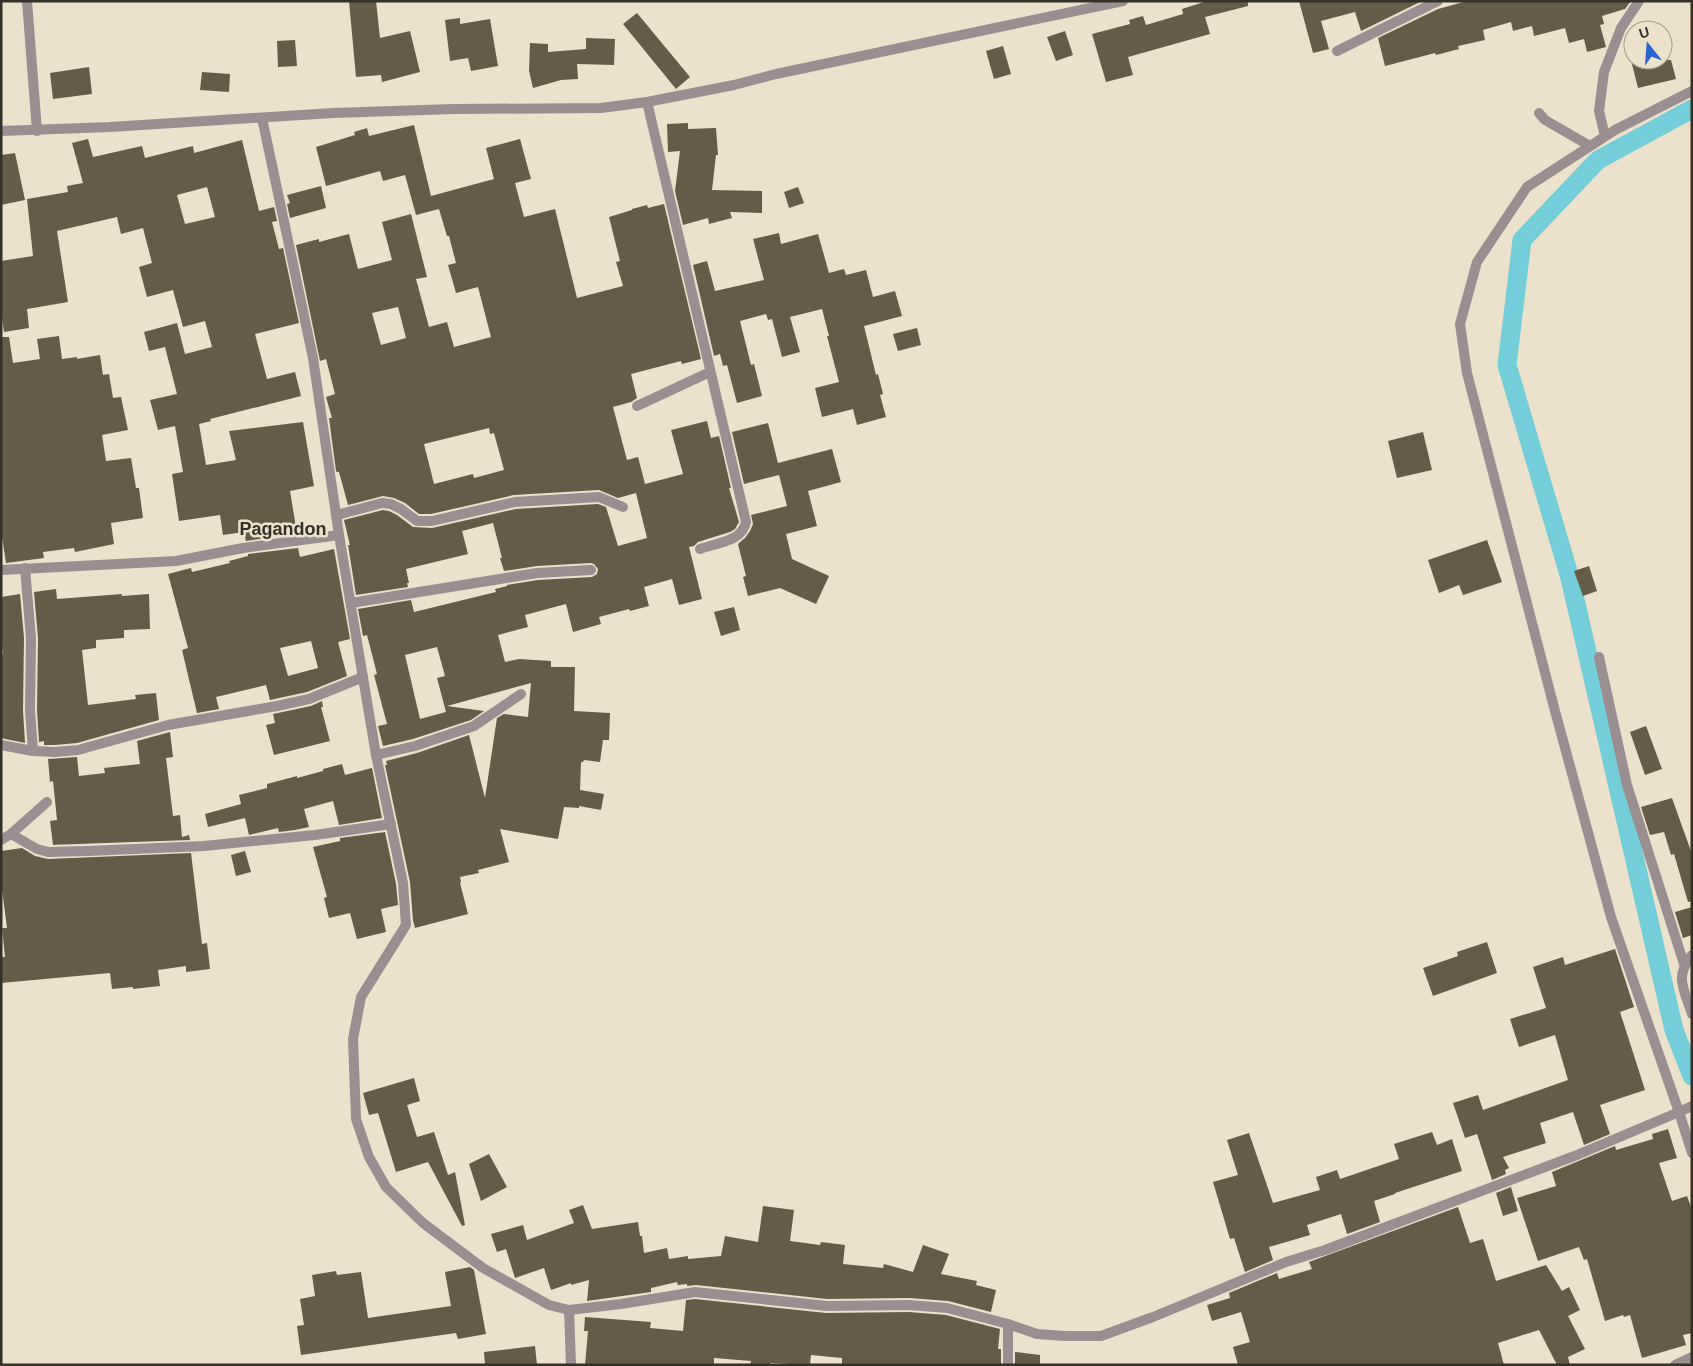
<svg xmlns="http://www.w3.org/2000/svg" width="1693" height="1366" viewBox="0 0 1693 1366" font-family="Arial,sans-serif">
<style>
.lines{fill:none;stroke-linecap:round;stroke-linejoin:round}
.canal{stroke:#73ceda;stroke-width:19}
.building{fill:#655c48;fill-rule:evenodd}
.minor{stroke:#9a8e91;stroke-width:10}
.labels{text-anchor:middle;stroke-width:5;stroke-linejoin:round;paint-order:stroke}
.quarter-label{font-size:18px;font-weight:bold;fill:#353128;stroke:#ece1cb}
</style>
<rect width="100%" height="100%" fill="#ece1cb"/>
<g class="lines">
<polyline class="canal" points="1692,109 1598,160 1522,240 1507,365 1570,578 1674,1030 1692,1076"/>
</g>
<g class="building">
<polygon points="349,1 376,1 380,38 410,31 420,72 382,82 381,75 356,77"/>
<polygon points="1207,1 1248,1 1248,6 1205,17 1210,34 1128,57 1133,75 1106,82 1092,34 1130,24 1129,20 1143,16 1146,25 1183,14 1182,9"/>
<polygon points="1299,1 1422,1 1361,31 1355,12 1321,21 1329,49 1313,53"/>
<polygon points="1467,1 1631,1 1625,9 1602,16 1604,24 1600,25 1606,47 1587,52 1584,39 1569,43 1565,28 1534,36 1532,26 1513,31 1511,22 1483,30 1485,40 1458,46 1459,49 1436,55 1435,53 1385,66 1378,38 1438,9"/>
<polygon points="637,13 690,77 676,89 623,24"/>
<polygon points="460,18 460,24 490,19 498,66 471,71 468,58 450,61 445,20"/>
<polygon points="1065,31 1073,55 1056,61 1047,37"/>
<polygon points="586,38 615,39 614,65 577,64 578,79 561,80 533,88 529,71 530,43 548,44 548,52 586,49"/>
<polygon points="295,40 297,66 278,67 277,41"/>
<polygon points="1003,46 1011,74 994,79 986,51"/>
<polygon points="1631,60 1671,60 1676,79 1638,88"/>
<polygon points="89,67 92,94 53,99 50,73"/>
<polygon points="202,72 230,74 229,92 200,90"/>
<polygon points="688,123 688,129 716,128 718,155 716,155 712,190 762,191 762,213 730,212 732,218 709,224 708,218 683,225 675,191 680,151 668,152 667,124"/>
<path d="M414,125L431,196L494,179L486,148L520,139L531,179L515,183L524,217L555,209L577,298L623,286L616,262L620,261L609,217L632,210V209L647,205L648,208L664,204L701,359L682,364L681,361L631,374L637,398L631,402L613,407L627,460L638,457L645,484L683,474L671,430L707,421L711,438L719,436L731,488H729L739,522L735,529L730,532L698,542L694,546L689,547L702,599L679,605L672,579L644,587L649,606L630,611L629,609L599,617L601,624L573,632L566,604L525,615L528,627L498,635L505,662L519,659L551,661V667H575L574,711L610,713L609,740H603L600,762L584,760L583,762H581L580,790L604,794L601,810L579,806V808L564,807L558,839L500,829L509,862L478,870L479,873L460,877L461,882L460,883L468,914L415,928L413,920L410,882L385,765H387L386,761L417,753L469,735L485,798L497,718L504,714L528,717L531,683L447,706L484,711L471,720L413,739L383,746L378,726L387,724L374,675L377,674L367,635L363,636L358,609L411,600L414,612L496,592L495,589L507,586V585L538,580L592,577L597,574L598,569L594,564L591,563L537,566L504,571L500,558H502L493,523L462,531L468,554L406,569L409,583H407L408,587L356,595L348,545H350L344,520L383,510L389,511L397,515L413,527L432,528L516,509L598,504L606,507L618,546L647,538L636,493L618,498L599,490L514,495L431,514H419L405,503L394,498L383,496L348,505L339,472H337L336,471L329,418H332L326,397L335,394L326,359L320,361L296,245L319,239V242L349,234L358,269L392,260L382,222L411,214L427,277L416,279L429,327L447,322L454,347L491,337L478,287L456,293L448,265L456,263L449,236H447L439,209L416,215L405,175L383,181L380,171L326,186L316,147L355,135L354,132L367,128L369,136ZM398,307L406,338L381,345L372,313ZM489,428L490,434L494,433L504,470L474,478L473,474L434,484L424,444ZM437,647L445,676L437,678L446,712L420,719L405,655Z"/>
<path d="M88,139L93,157L142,146L145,158L193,146L194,153L242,140L259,211L274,207L277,221L272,222L279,249L283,248L299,323L255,334L267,379L295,372L301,396L210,419L211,421L199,424L206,465L236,460L229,431L303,422L314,486L290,491L296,527H293L294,534L246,541L244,532L223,535L220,515L179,521L172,474L183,472L175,426L158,430L150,400L177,394L165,347L149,351L144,332L177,323L185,354L212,347L205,321L183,327L173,290L147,297L139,267L152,263L143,228L121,234L117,217L57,231L68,302L27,309L29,328L4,332L1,310V261L33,256L27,199L68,192L67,186L83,183L72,143ZM207,187L215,217L185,224L177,195Z"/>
<polygon points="15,153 25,200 1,205 1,155"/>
<polygon points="321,186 326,208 290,218 287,204 290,203 287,195"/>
<polygon points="798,187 804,203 789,208 784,192"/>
<polygon points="779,233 781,244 818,234 829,273 844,269 846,275 866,270 873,297 895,291 902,316 864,326 876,375 878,374 883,394 880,395 886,417 857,425 853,409 822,417 815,388 839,382 827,336 829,336 822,309 790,317 800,352 782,357 772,319 768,320 766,314 740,321 751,365 754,364 762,396 737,403 727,365 723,366 720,354 714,356 693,265 707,261 715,291 764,280 753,239"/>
<polygon points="917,328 921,345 898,351 893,334"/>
<polygon points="59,336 62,359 77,357 77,359 100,355 103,375 109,374 113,398 121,397 128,430 102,435 106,461 131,458 136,488 139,488 143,518 111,523 114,544 75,552 74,548 43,552 44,558 6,563 1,530 1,337 9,337 13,363 40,359 37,339"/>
<polygon points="768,423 778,463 832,449 841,482 808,491 817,526 786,534 792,559 829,576 816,604 780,588 748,596 743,577 746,576 738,544 745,538 750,531 753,524 751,515 787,506 779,475 744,484 732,432"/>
<polygon points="1423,432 1432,470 1397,478 1388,441"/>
<polygon points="1487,540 1502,582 1463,595 1459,585 1439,593 1428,560"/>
<path d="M298,548L300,557L334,549L350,639L338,642L347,676L307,692L270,700L266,685L216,697L219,709L197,713L182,650L188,648L168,574L191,568L192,572L230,563L229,561L248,556V554ZM311,641L318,668L288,676L280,648Z"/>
<polygon points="1589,566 1597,591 1583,596 1574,571"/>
<polygon points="56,589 57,599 122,594 122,596 149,594 150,629 124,630 124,638 96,640 96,648 82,650 88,705 136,699 135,695 156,693 159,720 77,743 55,745 44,745 44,741 39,742 37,710 38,638 34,592"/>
<polygon points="20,594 24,638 23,710 25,743 1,738 1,654 3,654 1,638 1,597"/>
<polygon points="734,607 740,630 721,636 714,612"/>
<polygon points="322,701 323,707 321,707 330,741 274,755 266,725 275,723 273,714 311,706"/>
<polygon points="1646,726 1662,769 1645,775 1630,732"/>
<polygon points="170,732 173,757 166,758 173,816 180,815 182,837 189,835 190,840 49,845 53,845 50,821 57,820 53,781 50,782 48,759 77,757 79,776 105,773 104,768 140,764 137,741"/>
<polygon points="342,764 345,775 372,768 382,818 339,825 333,801 304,809 309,827 295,830 279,832 278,828 249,835 245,818 208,827 205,814 241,804 239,795 267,788 267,784 297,776 297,778 323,771 323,769"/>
<polygon points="1672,798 1692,854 1692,901 1688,902 1674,854 1671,855 1664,832 1650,835 1641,807"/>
<polygon points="385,832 396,884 398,905 381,909 386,932 357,939 350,913 329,918 324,898 327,897 313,847 340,841 340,838"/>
<polygon points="22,848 35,856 48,859 191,853 202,944 207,943 210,969 186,972 186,966 158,970 160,986 133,989 133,987 112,989 110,973 1,983 1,957 5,957 2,928 7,928 1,882 1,851"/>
<polygon points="245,851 251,872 236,876 231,855"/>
<polygon points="1692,907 1692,935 1683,938 1675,912"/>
<polygon points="1487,942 1497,973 1433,996 1423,968 1458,956 1457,952"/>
<polygon points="1615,949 1634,1007 1620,1012 1645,1090 1600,1105 1610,1134 1584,1145 1573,1112 1540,1123 1546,1143 1503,1157 1509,1168 1505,1170 1506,1174 1492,1180 1477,1134 1465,1138 1453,1103 1478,1095 1483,1110 1568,1080 1555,1035 1519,1047 1510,1019 1546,1008 1533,967 1563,957 1565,965"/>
<polygon points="414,1078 420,1101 407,1105 417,1137 434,1132 448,1175 455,1172 465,1225 462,1226 428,1162 396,1172 378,1113 369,1115 363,1093"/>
<polygon points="1668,1129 1677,1158 1659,1163 1672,1201 1687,1196 1692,1210 1692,1333 1683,1335 1686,1345 1642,1358 1630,1315 1624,1317 1623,1315 1605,1321 1587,1259 1584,1260 1579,1247 1538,1261 1517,1198 1556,1186 1552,1172 1615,1146 1616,1150 1653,1139 1652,1134"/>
<polygon points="1432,1132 1437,1145 1452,1139 1462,1171 1395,1193 1395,1194 1374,1201 1380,1222 1347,1234 1341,1214 1307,1225 1310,1235 1269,1247 1273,1260 1245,1272 1234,1238 1230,1239 1213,1182 1238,1175 1227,1140 1249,1133 1273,1203 1320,1190 1316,1177 1337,1170 1340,1179 1399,1159 1394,1144"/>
<polygon points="489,1154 507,1187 481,1201 469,1164"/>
<polygon points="1511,1187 1518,1211 1503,1216 1496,1193"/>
<polygon points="583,1205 592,1229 638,1222 640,1236 642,1236 644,1253 667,1248 669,1259 688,1256 688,1259 721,1256 725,1236 758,1242 763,1206 794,1210 790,1241 820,1245 821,1242 845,1245 843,1264 883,1268 884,1264 913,1272 923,1245 949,1254 941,1274 977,1281 976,1285 996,1290 991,1312 948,1301 909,1298 827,1299 696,1285 687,1286 687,1284 678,1285 677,1282 651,1288 651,1292 587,1301 589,1280 571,1285 571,1283 551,1290 544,1268 515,1278 506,1249 497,1252 491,1234 523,1225 527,1240 574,1223 569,1210"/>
<polygon points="1458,1207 1470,1243 1483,1239 1496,1281 1546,1265 1562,1291 1569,1287 1580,1310 1568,1316 1585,1349 1568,1357 1570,1365 1557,1365 1539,1330 1498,1343 1504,1365 1238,1365 1233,1347 1250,1342 1241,1312 1212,1321 1207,1305 1230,1298 1229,1293 1277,1273 1279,1279 1312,1269 1309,1262"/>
<polygon points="470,1267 474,1270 486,1334 458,1339 456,1333 301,1355 297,1326 304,1325 300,1299 315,1296 312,1275 336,1271 337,1275 361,1272 368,1318 451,1306 445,1272"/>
<polygon points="695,1299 826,1313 909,1312 946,1315 1000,1329 998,1349 1001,1349 1001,1365 842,1365 842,1358 811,1355 810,1365 770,1363 770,1365 750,1365 751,1361 714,1358 714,1365 585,1365 588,1331 584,1331 585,1317 651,1322 650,1328 683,1331 686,1300"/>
<polygon points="535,1346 537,1365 485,1365 484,1352"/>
<polygon points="1015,1352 1040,1355 1040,1365 1015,1365"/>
</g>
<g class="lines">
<g class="minor">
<polyline points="27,1 37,131"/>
<polyline points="1337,51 1438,1"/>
<polyline points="1692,91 1615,130 1527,187 1477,262 1460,324 1467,373 1555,711 1611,917 1679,1112 1692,1106"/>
<path d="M647,102L746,522C742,542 716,543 700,549"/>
<polyline points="1539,113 1545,120 1590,146"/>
<polyline points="1,131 110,127 333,113 454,109 601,108 647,102 734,85 776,74 1123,1"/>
<polyline points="1605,136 1599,111 1604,72 1621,28 1639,1"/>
<polyline points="637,406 710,372"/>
<polyline points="337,515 382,503 391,504 401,509 417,521 432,521 515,502 599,497 623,507"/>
<polyline points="339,535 376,755 403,883 406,925 361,997 353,1039 356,1119 369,1157 386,1187 423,1223 483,1268 549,1305 569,1310 621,1304 695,1292 827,1306 909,1305 947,1308 1008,1324 1037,1334 1065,1336 1101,1336 1153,1317 1286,1262 1325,1250 1577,1155 1679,1112 1692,1153"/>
<polyline points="25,568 31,638 30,710 33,751"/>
<polyline points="1,570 176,561 243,548 339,535 313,358 262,118"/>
<polyline points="351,603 537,573 591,570"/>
<polyline points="1599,657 1627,785 1684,964"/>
<polyline points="1,745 33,751 55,752 78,750 168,725 277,706 309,699 363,677"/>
<polyline points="376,755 415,746 474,726 521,694"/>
<polyline points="11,834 37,849 48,852 88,851 204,846 315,835 391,824"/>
<polyline points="1,840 11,834 47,802"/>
<path d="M1692,955C1674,977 1684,989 1692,1014"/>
<polyline points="569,1310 571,1365"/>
<polyline points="1008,1324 1008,1365"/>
<polyline points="1675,1365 1692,1357"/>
</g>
</g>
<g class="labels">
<g class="quarter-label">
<text x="283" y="535">Pagandon</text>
</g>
</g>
<rect width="1693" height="1366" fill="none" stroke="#353128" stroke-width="5"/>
<g transform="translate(1648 45) rotate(343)"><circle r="24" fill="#ece1cb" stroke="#a39b8a"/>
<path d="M0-4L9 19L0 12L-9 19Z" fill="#2863d0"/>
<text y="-8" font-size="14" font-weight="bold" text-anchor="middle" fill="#353128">U</text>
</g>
</svg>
